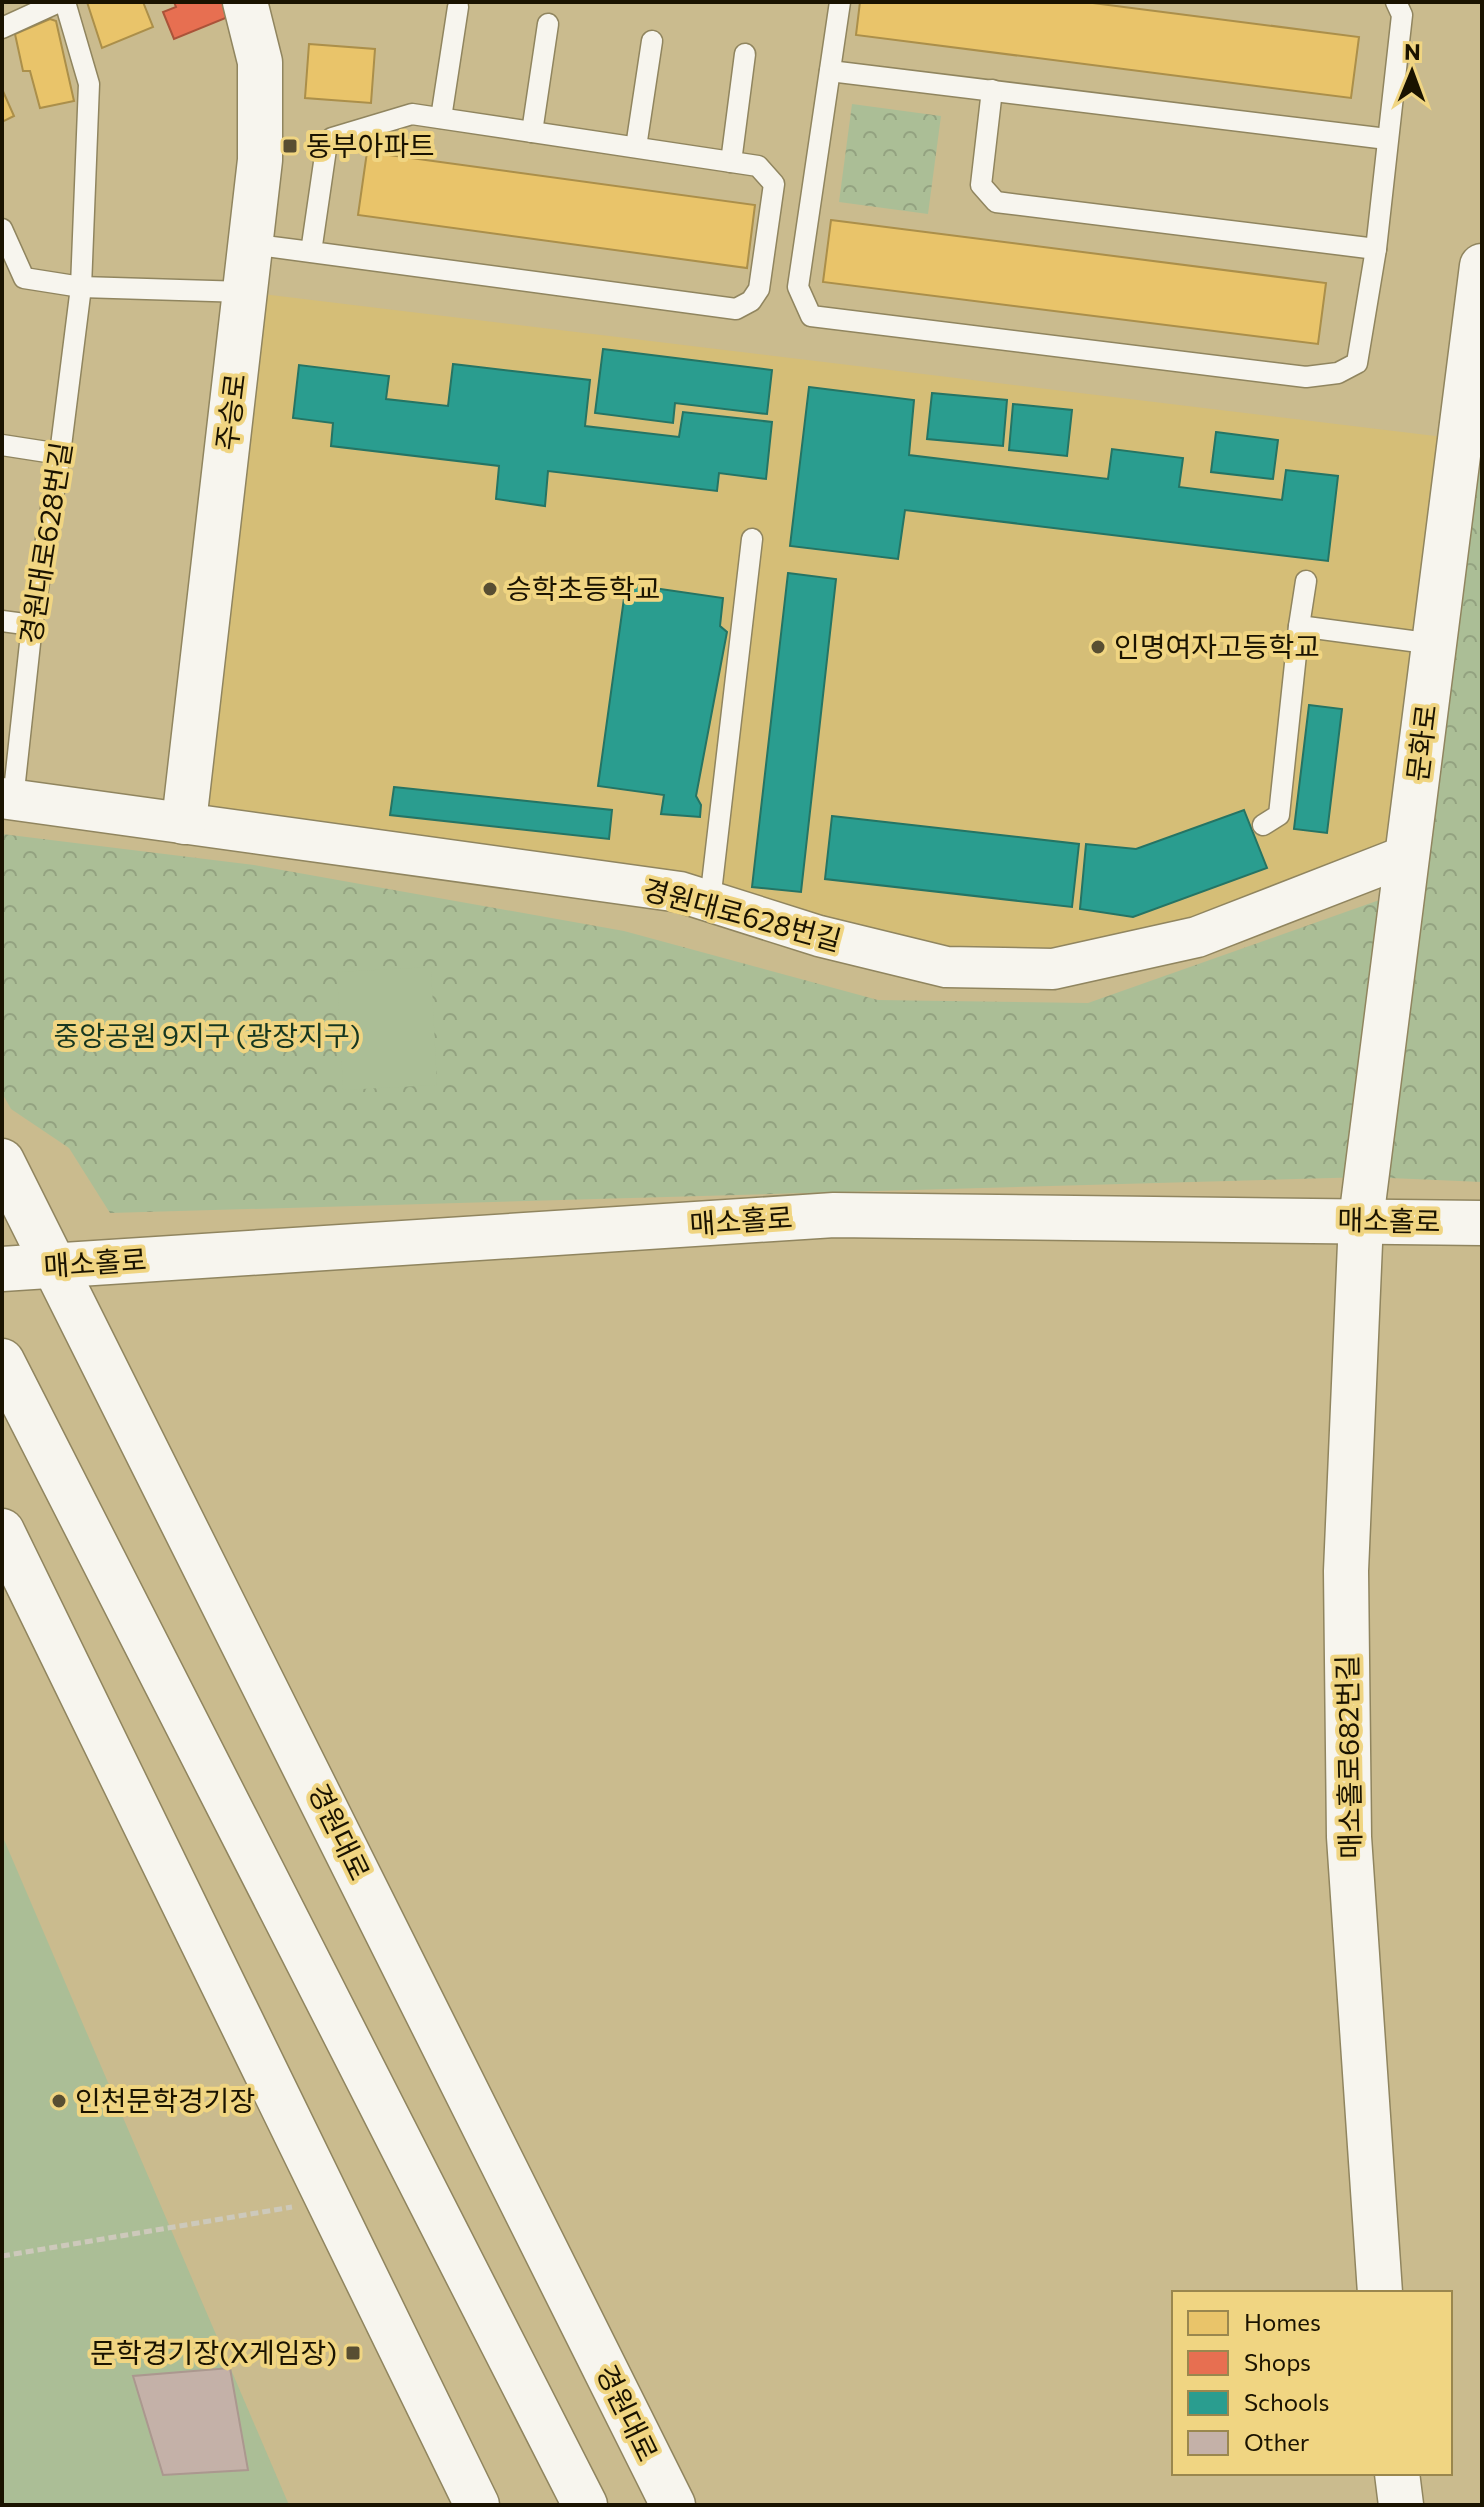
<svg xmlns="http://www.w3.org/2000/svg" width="1484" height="2507" viewBox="0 0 1484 2507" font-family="Commissioner,'Noto Sans KR',sans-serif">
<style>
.built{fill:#d5be77}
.park{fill:url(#park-crowns)}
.garden{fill:#abbe96}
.homes{fill:#e9c46a;stroke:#ab8f4a;stroke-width:2}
.shops{fill:#e76f51;stroke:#aa5339;stroke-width:2}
.schools{fill:#2a9d8f;stroke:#257464;stroke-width:2}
.building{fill:#c4b1a8;stroke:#ab988f;stroke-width:2}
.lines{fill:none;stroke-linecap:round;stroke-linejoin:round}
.lane-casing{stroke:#90855f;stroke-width:23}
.street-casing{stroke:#90855f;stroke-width:43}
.secondary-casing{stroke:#90855f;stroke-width:47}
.path{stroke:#cdc9bb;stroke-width:5;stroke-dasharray:8 4;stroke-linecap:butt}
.lane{stroke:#f7f5ee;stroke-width:20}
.street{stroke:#f7f5ee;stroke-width:40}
.secondary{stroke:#f7f5ee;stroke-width:44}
.poi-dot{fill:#584e32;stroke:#f0d582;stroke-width:3}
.labels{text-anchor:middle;stroke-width:8;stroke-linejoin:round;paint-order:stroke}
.poi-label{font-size:28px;fill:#1a1300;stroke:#f0d582;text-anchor:start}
.street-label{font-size:28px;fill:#1a1300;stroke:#f0d582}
.park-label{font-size:28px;fill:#163720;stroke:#f0d582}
</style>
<defs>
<pattern id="park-crowns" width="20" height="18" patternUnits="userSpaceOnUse" patternTransform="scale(2)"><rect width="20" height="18" fill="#abbe96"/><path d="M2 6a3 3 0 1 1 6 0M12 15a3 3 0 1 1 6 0" fill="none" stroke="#93a280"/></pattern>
</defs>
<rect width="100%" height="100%" fill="#cabb8e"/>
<polygon class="built" points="245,292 1460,439 1408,855 1053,969 819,936 184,822"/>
<g class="park">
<polygon points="852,104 941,116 928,214 839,202"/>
<polygon points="1482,265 1482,1182 1367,1177 110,1213 69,1148 11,1109 2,1093 2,834 254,865 624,931 878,1000 1088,1003 1402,892"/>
</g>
<g class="garden">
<polygon points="431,967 437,1085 343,1090 337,972"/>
<polygon points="2,1835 289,2505 2,2505"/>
</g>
<g class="homes">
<polygon points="87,2 143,2 153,27 102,48"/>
<polygon points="860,2 1085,2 1359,37 1351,98 856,35"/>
<polygon points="50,19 56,21 74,101 40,108 30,71 23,71 15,34"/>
<polygon points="309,44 375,49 371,103 305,98"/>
<polygon points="2,89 14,116 2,122"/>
<polygon points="367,152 755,205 747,268 358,215"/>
<polygon points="831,220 1326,283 1318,344 823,282"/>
</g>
<polygon class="shops" points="174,2 222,2 228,17 174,39 163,12 176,7"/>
<g class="schools">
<polygon points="603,349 772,370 767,414 675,403 673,423 595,413"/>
<polygon points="453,364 590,380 585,426 679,437 683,412 772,422 766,479 719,473 717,491 548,471 545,506 496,499 499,466 331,446 333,423 293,418 299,365 389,376 386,399 448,406"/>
<polygon points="809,387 914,400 909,455 1108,479 1112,449 1183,458 1179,487 1282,500 1286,470 1338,476 1328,561 905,510 898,559 790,546"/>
<polygon points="932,393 1007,400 1003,446 927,439"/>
<polygon points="1013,404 1072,410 1067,456 1009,450"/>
<polygon points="1216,432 1278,440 1273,479 1211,472"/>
<polygon points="788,573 836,579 801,892 752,887"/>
<polygon points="626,584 723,598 720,626 727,632 696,796 701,805 700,817 661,814 664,795 598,786"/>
<polygon points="1309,705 1342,709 1327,833 1294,829"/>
<polygon points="394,787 612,810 609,839 390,815"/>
<polygon points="1244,810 1267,868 1133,917 1080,909 1086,844 1136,849"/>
<polygon points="832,816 1079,844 1072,907 825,879"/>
</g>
<polygon class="building" points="230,2368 248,2470 163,2475 133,2376"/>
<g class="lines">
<defs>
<g id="lane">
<polyline points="840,2 798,287 811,316 1306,377 1338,373 1357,363 1376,249 1402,15 1396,2"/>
<polyline points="2,28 59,2"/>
<polyline points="830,71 1387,139"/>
<polyline points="992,90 981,185 996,202 1376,249"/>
<polyline points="441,118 458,7"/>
<polyline points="532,132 548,24"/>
<polyline points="636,147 652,41"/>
<polyline points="731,162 745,54"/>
<polyline points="2,229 24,278 81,287 245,292"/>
<polyline points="250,244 311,252 736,309 751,301 759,289 774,184 758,166 412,114 332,138 326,149 311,252"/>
<polyline points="2,445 60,454"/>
<polyline points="2,621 32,625"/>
<polyline points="1299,626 1306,581"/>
<polyline points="13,800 32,625 60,454 81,287 89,84 65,2"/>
<polyline points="1263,825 1279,815 1299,626 1434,644"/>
<polyline points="710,901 752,539"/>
</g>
<polyline id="street" points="2,798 680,892 819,936 946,967 1053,969 1197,937 1408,855"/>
<g id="secondary">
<polyline points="184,822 260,160 260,62 245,2"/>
<polyline points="2,1161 673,2505"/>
<polyline points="2,1269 834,1215 1482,1223"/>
<polyline points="2,1361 585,2505"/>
<polyline points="2,1531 477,2505"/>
<polyline points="1380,2293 1349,1837 1346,1571 1361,1220 1482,266"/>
<polyline points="1397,2473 1401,2505"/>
</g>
</defs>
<use href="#lane" class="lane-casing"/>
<use href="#street" class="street-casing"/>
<use href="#secondary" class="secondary-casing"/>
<polyline class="path" points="2,2256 292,2207"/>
<use href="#lane" class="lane"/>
<use href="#street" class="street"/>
<use href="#secondary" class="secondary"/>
</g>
<g class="poi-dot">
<rect x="282" y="138" width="16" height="16" rx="4"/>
<circle cx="490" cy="589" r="8"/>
<circle cx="1098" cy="647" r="8"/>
<circle cx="59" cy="2101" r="8"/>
<rect x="345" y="2345" width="16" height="16" rx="4"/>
</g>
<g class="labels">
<g class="poi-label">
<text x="306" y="156">동부아파트</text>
<text x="506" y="599">승학초등학교</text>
<text x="1114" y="657">인명여자고등학교</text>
<text x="75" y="2111">인천문학경기장</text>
<text x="337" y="2363" text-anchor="end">문학경기장(X게임장)</text>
</g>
<g class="street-label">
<text transform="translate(231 412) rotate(-83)" y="10">주승로</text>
<text transform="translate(46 543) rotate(-81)" y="10">경원대로628번길</text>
<text transform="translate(1422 743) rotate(-83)" y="10">문화로</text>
<text transform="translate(742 915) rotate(15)" y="10">경원대로628번길</text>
<text transform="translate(741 1221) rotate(-4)" y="10">매소홀로</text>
<text transform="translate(1389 1221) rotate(1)" y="10">매소홀로</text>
<text transform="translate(95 1263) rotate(-4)" y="10">매소홀로</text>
<text transform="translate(1349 1757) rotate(-91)" y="10">매소홀로682번길</text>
<text transform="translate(339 1832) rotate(64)" y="10">경원대로</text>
<text transform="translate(627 2413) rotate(64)" y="10">경원대로</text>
</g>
<g class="park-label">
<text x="207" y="1046">중앙공원 9지구 (광장지구)</text>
</g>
</g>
<rect width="1484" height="2507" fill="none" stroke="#1a1300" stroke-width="8"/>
<rect x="1172" y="2291" width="280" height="184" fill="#f0d582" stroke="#9a874e" stroke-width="2"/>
<rect x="1188" y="2311" width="40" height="24" fill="#e9c46a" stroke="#9a874e" stroke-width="2"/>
<text x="1244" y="2331" font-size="24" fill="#1a1300">Homes</text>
<rect x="1188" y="2351" width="40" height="24" fill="#e76f51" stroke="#9a874e" stroke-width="2"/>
<text x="1244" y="2371" font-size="24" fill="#1a1300">Shops</text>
<rect x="1188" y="2391" width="40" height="24" fill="#2a9d8f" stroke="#9a874e" stroke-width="2"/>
<text x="1244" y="2411" font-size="24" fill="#1a1300">Schools</text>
<rect x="1188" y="2431" width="40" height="24" fill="#c4b1a8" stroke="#9a874e" stroke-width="2"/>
<text x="1244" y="2451" font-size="24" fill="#1a1300">Other</text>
<g transform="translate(1412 72) rotate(1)" stroke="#f0d582" stroke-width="6" paint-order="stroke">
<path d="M0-6L14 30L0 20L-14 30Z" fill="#1a1300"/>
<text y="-12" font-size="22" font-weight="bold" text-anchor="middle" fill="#1a1300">N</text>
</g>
</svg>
